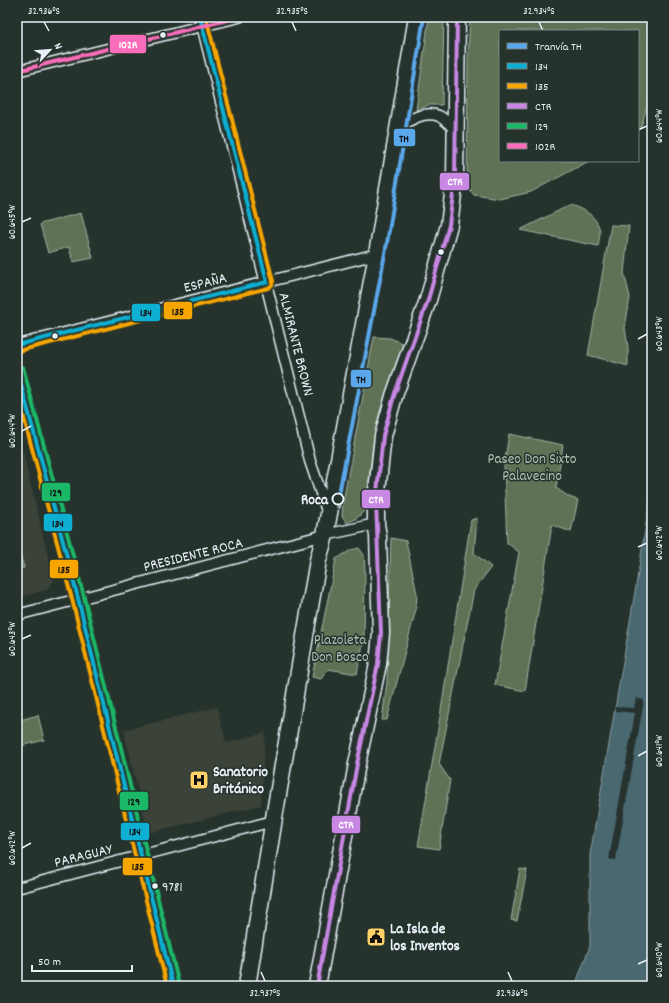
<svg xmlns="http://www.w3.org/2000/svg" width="669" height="1003" viewBox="0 0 669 1003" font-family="Dekko,sans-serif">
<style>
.built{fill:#3a4238}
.green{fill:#617254;stroke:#a4b2a6}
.water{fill:#4a6770;stroke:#899ea6}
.pier{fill:#26332d}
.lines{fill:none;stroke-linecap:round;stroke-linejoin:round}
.street-casing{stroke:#e8f1f8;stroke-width:13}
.primary-casing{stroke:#e8f1f8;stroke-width:19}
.street{stroke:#26332d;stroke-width:10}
.primary{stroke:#26332d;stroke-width:16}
.tram{stroke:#e8f1f8;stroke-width:1}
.bus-1-casing{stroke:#26332d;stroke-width:7}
.bus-2-casing{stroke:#26332d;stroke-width:7}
.bus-3-casing{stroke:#26332d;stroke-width:7}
.bus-4-casing{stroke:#26332d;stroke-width:7}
.bus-5-casing{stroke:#26332d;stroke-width:7}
.bus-1{stroke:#0dafd3;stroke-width:4}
.bus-2{stroke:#f7a600;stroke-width:4}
.bus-3{stroke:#c787e3;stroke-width:4}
.bus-4{stroke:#1ab867;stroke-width:4}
.bus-5{stroke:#fb6dba;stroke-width:4}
.tram-1-casing{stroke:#26332d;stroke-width:7}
.tram-1{stroke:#5aa8eb;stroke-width:4}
.ticks{fill:none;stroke:#e8f1f8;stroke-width:1.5}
.bus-dot{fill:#e8f1f8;stroke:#26332d;stroke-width:1.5}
.stop-dot{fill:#26332d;stroke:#e8f1f8;stroke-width:2}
.labels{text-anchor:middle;stroke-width:3;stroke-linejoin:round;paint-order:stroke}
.bus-label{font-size:14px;fill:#e8f1f8;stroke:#26332d;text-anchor:start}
.street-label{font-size:15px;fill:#e8f1f8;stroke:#26332d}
.park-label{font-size:15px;fill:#b2beb6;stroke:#26332d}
.stop-label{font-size:15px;font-weight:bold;fill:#e8f1f8;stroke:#26332d;text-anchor:end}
.poi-label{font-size:15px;font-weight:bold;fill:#e8f1f8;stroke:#26332d;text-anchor:start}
.line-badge{stroke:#26332d;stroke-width:1.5}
.badge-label{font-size:11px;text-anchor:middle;font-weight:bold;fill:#fff}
.pale-badge-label{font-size:11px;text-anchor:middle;font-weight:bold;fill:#111}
.neatline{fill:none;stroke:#e8f1f8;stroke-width:1.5}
.ticks-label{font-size:10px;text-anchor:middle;fill:#e8f1f8}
</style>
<rect width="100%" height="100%" fill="#26332d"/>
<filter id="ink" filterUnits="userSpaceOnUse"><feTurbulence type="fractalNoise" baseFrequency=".025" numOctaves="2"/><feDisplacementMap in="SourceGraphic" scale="8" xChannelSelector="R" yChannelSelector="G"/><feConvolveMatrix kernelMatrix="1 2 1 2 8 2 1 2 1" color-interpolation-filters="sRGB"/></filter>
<g filter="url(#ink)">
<g class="built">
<polygon points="17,428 54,581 46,590 17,598"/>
<polygon points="217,707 226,743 265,733 261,805 148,833 124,730"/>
</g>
<g class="green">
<polygon points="429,17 444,17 442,105 429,105 416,110"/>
<polygon points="470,17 652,17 652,89 641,127 638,129 638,31 500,31 500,161 589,161 531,192 500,199 474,195 467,186 468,56"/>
<path d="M570,205C581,207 595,215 599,227C601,232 599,241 598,246L520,230Z"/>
<polygon points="81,213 93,258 73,262 69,247 48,253 40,224"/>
<polygon points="611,225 629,226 624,273 630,297 625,328 628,347 628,366 588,355"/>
<polygon points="374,337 390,338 404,344 379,415 373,443 367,498 364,511 357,518 347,523 342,516 343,502"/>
<polygon points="509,434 563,445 556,488 569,497 578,500 571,532 552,525 525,691 495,685 519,552 507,543 504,465"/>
<polygon points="477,518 474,553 491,567 474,590 439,764 450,780 439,849 418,846 438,729 471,520"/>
<polygon points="391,538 406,541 417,594 416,609 387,720 382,720 387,682"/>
<polygon points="17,542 24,568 17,569"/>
<polygon points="359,548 364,555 365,571 364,639 357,674 328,669 321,679 312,677 336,559 351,550"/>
<polygon points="38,715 44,740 17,747 17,721"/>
<polygon points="520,869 527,870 517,921 511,920"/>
</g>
<polygon class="water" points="652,487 652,986 575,986 590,946 590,855 635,592"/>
<polygon class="pier" points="636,698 644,700 616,860 609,859 635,713 615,711 615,707 634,708"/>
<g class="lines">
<defs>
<g id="street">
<polyline points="200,17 310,461 327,511"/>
<polyline points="17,71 239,17"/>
<path d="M398,129C408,120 425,110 439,116C445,119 451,126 456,130"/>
<polyline points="17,345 377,254"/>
<polyline points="17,369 78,598 173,986"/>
<polyline points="17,615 325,535 376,524"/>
<polyline points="17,888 273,821"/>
</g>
<g id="primary">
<polyline points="247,986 275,812 318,560 325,535 377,254 417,17"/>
<polyline points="317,986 357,764 378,664 381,633 378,536 376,524 376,501 383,436 394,396 428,300 449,225 455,179 457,17"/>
</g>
</defs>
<use href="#street" class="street-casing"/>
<use href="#primary" class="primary-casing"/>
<use href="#street" class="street"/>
<use href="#primary" class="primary"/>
<polyline class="tram" points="337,508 338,499"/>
<defs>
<g id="bus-1">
<polyline points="17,345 267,282 200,17"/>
<polyline points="17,369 78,598 173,986"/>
</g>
<g id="bus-2">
<polyline points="18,351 268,288 272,285 273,281 206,17"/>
<polyline points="17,392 72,599 167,986"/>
</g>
<polyline id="bus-3" points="317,986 357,764 378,664 381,633 376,501 383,436 394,396 428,300 449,225 455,179 457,17"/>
<polyline id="bus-4" points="23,367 84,597 179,985"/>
<polyline id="bus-5" points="17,71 239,17"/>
</defs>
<use href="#bus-1" class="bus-1-casing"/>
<use href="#bus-2" class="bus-2-casing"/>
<use href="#bus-3" class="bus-3-casing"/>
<use href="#bus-4" class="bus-4-casing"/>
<use href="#bus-5" class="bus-5-casing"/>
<use href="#bus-1" class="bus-1"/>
<use href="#bus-2" class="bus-2"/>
<use href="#bus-3" class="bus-3"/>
<use href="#bus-4" class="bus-4"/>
<use href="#bus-5" class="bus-5"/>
<defs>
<polyline id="tram-1" points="338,499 387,243 424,17"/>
</defs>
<use href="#tram-1" class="tram-1-casing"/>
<use href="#tram-1" class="tram-1"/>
</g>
</g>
<path class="ticks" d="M44,22L49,31M292,22L296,31M539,22L543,31M638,130L647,126M22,222L31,218M638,339L647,334M22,431L31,426M638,547L647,543M22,639L31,635M638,756L647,751M22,848L31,843M638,964L647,960M261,972L265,981M508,972L512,981"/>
<defs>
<symbol id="hospital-square" viewBox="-11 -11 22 22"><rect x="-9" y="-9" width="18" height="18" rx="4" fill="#ffd166" stroke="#26332d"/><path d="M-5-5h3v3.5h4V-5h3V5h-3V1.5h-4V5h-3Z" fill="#111"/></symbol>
<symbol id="civic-square" viewBox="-11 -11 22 22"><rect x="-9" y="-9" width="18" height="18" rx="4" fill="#ffd166" stroke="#26332d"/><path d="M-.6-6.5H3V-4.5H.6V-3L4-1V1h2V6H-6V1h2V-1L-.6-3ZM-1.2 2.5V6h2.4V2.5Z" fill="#111"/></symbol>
</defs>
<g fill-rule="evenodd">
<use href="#hospital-square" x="188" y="769" width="22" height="22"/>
<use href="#civic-square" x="365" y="926" width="22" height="22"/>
</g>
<g class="bus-dot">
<circle cx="163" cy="35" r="3.5"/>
<circle cx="441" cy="252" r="3.5"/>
<circle cx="55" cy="336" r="3.5"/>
<circle cx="155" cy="886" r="3.5"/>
</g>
<circle class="stop-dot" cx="338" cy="499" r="5.5"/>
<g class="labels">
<g class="bus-label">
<text x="162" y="891">9781</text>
</g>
<g class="street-label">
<text transform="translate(205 282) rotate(-14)" y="5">ESPAÑA</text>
<text transform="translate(297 344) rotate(76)" y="5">ALMIRANTE BROWN</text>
<text transform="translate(193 554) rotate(-14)" y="5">PRESIDENTE ROCA</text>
<text transform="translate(83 855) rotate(-14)" y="5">PARAGUAY</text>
</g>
<g class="park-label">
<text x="532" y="463">Paseo Don Sixto<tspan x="532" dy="17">Palavecino</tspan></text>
<text x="340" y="644">Plazoleta<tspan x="340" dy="17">Don Bosco</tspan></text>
</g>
<g class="stop-label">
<text x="328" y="504">Roca</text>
</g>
<g class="poi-label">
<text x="213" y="776">Sanatorio<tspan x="213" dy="17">Británico</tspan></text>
<text x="390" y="933">La Isla de<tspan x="390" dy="17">los Inventos</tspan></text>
</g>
</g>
<g class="line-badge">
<rect x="109" y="34" width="38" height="20" rx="4" fill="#fb6dba"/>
<rect x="393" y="128" width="23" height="19" rx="4" fill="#5aa8eb"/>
<rect x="439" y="172" width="31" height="19" rx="4" fill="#c787e3"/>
<rect x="163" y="301" width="30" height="19" rx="4" fill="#f7a600"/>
<rect x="131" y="303" width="30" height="19" rx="4" fill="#0dafd3"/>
<rect x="350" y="369" width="22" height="19" rx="4" fill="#5aa8eb"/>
<rect x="41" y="482" width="30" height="20" rx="4" fill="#1ab867"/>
<rect x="361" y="489" width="30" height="20" rx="4" fill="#c787e3"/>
<rect x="43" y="513" width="30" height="19" rx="4" fill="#0dafd3"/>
<rect x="49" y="559" width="30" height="20" rx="4" fill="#f7a600"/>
<rect x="119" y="791" width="30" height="20" rx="4" fill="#1ab867"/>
<rect x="331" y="815" width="30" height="19" rx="4" fill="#c787e3"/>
<rect x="120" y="822" width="30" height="19" rx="4" fill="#0dafd3"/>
<rect x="122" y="857" width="31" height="19" rx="4" fill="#f7a600"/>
</g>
<g class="badge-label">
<text x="128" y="48">102R</text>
<text x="455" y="185">CTR</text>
<text x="376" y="503">CTR</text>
<text x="346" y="828">CTR</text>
</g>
<g class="pale-badge-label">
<text x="404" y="142">TH</text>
<text x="178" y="315">135</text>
<text x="146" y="316">134</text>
<text x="361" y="383">TH</text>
<text x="56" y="496">129</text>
<text x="58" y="527">134</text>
<text x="64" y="573">135</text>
<text x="134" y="805">129</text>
<text x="135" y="835">134</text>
<text x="138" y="870">135</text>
</g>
<rect width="669" height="1003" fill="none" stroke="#26332d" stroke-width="44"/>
<rect x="499" y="30" width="140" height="132" fill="#26332d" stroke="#747f7e"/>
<rect x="507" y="43" width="20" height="6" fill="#5aa8eb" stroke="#747f7e"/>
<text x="535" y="50" font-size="12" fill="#e8f1f8">Tranvía TH</text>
<rect x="507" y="63" width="20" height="6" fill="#0dafd3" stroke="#747f7e"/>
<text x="535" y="70" font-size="12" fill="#e8f1f8">134</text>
<rect x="507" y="83" width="20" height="6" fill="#f7a600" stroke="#747f7e"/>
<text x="535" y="90" font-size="12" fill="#e8f1f8">135</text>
<rect x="507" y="103" width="20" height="6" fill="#c787e3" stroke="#747f7e"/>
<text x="535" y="110" font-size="12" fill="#e8f1f8">CTR</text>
<rect x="507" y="123" width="20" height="6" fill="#1ab867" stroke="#747f7e"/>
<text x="535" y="130" font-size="12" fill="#e8f1f8">129</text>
<rect x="507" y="143" width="20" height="6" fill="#fb6dba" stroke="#747f7e"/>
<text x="535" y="150" font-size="12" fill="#e8f1f8">102R</text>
<g transform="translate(50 50) rotate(64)" stroke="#26332d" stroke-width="3" paint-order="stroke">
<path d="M0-3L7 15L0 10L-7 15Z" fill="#e8f1f8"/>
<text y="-6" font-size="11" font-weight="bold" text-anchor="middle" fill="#e8f1f8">N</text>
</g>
<path d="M32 965v6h100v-6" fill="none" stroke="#e8f1f8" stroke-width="2"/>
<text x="38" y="965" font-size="12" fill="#e8f1f8" stroke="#26332d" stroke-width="3" paint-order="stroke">50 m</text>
<rect x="22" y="22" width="625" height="959" class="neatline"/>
<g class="ticks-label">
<text x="44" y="14">32.936°S</text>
<text x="292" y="14">32.935°S</text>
<text x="539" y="14">32.934°S</text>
<text transform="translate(658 126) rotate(-90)" y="4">60.644°W</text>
<text transform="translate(11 222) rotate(-90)" y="4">60.645°W</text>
<text transform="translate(658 334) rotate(-90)" y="4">60.643°W</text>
<text transform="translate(11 431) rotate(-90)" y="4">60.644°W</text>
<text transform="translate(658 543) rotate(-90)" y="4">60.642°W</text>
<text transform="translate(11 639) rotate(-90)" y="4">60.643°W</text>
<text transform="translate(658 751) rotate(-90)" y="4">60.641°W</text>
<text transform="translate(11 848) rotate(-90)" y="4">60.642°W</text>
<text transform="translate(658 960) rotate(-90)" y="4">60.640°W</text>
<text x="265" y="996">32.937°S</text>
<text x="512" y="996">32.936°S</text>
</g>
</svg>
